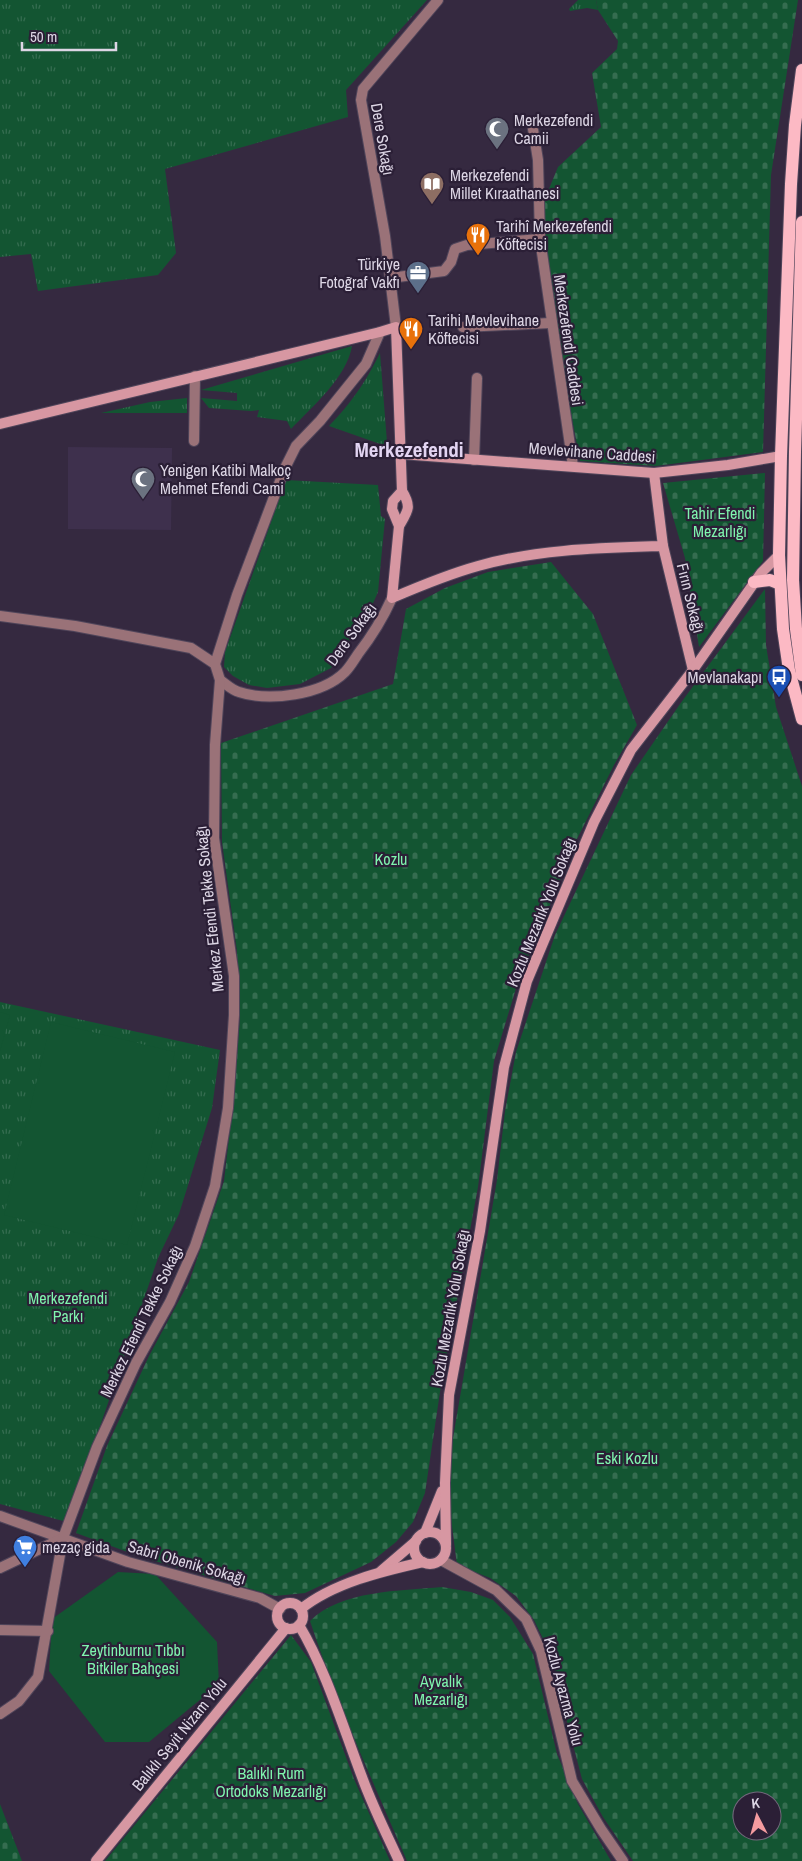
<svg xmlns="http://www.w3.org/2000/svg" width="802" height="1861" viewBox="0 0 802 1861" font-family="'Archivo Narrow',sans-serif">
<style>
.built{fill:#3e304d}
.grass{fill:url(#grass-tufts)}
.cemetery{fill:url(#cemetery-stones);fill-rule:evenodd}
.garden{fill:#135532}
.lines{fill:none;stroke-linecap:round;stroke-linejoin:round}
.street-casing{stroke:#50455a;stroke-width:12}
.secondary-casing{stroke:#50455a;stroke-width:12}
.primary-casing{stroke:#50455a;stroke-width:14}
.street{stroke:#9a7278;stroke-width:10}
.secondary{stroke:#d797a2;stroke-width:10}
.primary{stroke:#fcb9c4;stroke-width:12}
.labels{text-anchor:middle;stroke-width:4.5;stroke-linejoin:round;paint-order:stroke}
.poi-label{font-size:16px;fill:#ddd6e5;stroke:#2b1f36;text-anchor:start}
.street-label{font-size:16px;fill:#ddd6e5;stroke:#2b1f36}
.park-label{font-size:16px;fill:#7ff5ae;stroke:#2b1f36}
.district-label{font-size:21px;font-weight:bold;fill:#e2d4f2;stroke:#2b1f36}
</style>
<defs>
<pattern id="grass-tufts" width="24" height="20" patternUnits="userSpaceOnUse" patternTransform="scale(1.25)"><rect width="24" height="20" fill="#135532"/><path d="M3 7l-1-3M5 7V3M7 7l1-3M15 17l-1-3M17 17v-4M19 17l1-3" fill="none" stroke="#356d50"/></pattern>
<pattern id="cemetery-stones" width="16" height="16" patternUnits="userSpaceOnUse" patternTransform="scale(1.25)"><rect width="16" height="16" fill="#135532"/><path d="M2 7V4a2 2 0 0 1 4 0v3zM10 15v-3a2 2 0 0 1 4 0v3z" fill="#356d50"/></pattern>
</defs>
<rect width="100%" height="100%" fill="#352940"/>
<polygon class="built" points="68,447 172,448 171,530 68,529"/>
<g class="grass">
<polygon points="0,0 427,0 346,90 348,117 165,169 176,253 158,275 38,291 31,254 0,257"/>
<polygon points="578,0 596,0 598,10 587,8 570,11 569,9"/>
<path d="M352,346C347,377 312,407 291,429L287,421L257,417L259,410L251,411L209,408L201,398L237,401V393L201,390Z"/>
<path d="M380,353L387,442L383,445L329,426C352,402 365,383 380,353Z"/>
<polygon points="187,398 187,413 101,413 150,402"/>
<polygon points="286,480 378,485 381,516 385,519 378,592 370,610 331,668 300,684 267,688 249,685 233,676 224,667 225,652"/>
<polygon points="0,1002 220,1050 212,1108 179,1214 158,1258 67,1522 0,1504"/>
</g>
<g class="cemetery">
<polygon points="596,0 798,0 771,175 763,452 656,466 580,461 558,344 545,237 544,201 558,167 601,127 592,73 617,49 618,41 598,10"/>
<polygon points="765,473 763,561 699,647 685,558 663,483"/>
<polygon points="551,562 593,614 637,725 614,765 577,839 517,985 494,1061 478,1187 440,1392 425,1493 413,1522 396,1542 371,1562 305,1593 275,1596 141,1557 76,1533 107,1446 149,1356 189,1282 224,1181 233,1104 240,1019 237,951 222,842 221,743 393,684 406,609 445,588 488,572"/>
<path d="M765,589L766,645L776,707L802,786V1861H633L603,1817L582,1779L548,1649L534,1620L516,1596L490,1578L457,1565L446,1479L497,1180L505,1111L516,1052L555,935L631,775L680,704ZM742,1801H772V1831H742Z"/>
<path d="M442,1587L471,1592L493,1600L510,1617L533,1654L557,1754L578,1804L611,1861H407C373,1782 337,1703 310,1621C341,1590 400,1591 442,1587Z"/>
<polygon points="291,1635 311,1662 354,1779 390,1861 105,1861"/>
<polygon points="0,1804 22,1861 0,1861"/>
</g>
<g class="garden">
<polygon points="0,1012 10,1015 0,1051"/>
<polygon points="51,1022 175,1052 127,1245 4,1215"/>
<polygon points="118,1572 155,1574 217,1642 219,1684 149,1742 105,1742 49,1671 52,1619"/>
</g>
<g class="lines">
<defs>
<g id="street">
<polyline points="533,129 538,160 540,239 573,466"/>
<polyline points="390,278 444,271 451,262 455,249 467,245 540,239"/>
<polyline points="396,327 385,236 361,100 363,89 438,0"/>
<polyline points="463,327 551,323"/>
<polyline points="194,441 195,376"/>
<polyline points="474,460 477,378"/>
<polyline points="0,616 75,626 191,648 215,664"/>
<path d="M220,680C226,684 232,690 239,692C269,702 322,695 345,672C350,667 354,660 358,654C372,636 383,618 392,598"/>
<polyline points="0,1516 128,1562 260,1598 280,1609"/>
<polyline points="441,1560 496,1590 526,1619 541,1651 572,1781 601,1829 623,1861"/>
<polyline points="0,1568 63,1538"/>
<polyline points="0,1630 48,1631"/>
<polyline points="0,1714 19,1701 38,1677 63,1538 97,1447 136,1363 170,1302 195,1246 215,1186 228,1108 234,1015 234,976 214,838 215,745 220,680 215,664 237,595 285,468 296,446 320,421 366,364 380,332"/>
</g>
<g id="secondary">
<path d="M0,424L380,332L396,327L402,491L393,501L392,509L399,526L392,598C420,586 449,574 478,566C538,549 601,548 663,546"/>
<polyline points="401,454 654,473 728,465 781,456"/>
<polyline points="654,473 663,546 693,670"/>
<path d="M399,526C408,511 412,507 402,491"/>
<circle cx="430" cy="1548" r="16"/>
<polyline points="425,1533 442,1491"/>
<polyline points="446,1544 445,1483 449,1395 480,1231 504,1067 527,981 594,822 631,750 693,670 761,573 779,555"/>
<polyline points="381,1571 416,1541"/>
<circle cx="290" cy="1616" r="13"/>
<path d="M301,1609C333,1583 383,1571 423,1562"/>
<path d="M299,1625C326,1670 343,1727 362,1777C372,1805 386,1833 399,1861"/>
<polyline points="96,1861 286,1628"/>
</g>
<g id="primary">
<polyline points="802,70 795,125 791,184 781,456 779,555 783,629 789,670 802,719"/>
<polyline points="802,222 795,452 793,580 796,629 802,675"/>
<polyline points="754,582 770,580 780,584"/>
</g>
</defs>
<use href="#street" class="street-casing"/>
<use href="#secondary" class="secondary-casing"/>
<use href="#primary" class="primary-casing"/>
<use href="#street" class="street"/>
<use href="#secondary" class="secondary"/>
<use href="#primary" class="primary"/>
</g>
<defs>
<symbol id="mosque-pin" viewBox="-11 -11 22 30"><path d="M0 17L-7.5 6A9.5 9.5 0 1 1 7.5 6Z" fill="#6b7280" stroke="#2b1f36"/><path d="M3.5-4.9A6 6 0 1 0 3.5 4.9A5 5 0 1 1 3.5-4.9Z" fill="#fff"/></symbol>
<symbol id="library-pin" viewBox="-11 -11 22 30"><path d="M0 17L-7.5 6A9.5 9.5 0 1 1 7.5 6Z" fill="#8d6e63" stroke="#2b1f36"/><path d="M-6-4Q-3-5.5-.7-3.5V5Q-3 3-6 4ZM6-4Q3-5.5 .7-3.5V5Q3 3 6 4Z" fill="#fff"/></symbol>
<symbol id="restaurant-pin" viewBox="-11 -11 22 30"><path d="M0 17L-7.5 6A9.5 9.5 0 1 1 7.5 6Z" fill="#e8710a" stroke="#2b1f36"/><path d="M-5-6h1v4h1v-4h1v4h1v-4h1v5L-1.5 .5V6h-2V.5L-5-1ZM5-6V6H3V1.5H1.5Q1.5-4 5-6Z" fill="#fff"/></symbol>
<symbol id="office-pin" viewBox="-11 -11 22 30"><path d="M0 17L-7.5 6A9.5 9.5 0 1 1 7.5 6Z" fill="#5c6f8a" stroke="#2b1f36"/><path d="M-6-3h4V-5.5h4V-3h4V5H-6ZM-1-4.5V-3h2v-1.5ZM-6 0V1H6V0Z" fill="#fff"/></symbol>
<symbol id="bus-pin" viewBox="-11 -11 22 30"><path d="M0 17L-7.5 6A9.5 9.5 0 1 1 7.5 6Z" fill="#1a4fb4" stroke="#2b1f36"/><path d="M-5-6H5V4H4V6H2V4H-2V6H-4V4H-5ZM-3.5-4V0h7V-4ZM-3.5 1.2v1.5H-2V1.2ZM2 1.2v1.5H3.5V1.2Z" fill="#fff"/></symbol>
<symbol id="supermarket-pin" viewBox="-11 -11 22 30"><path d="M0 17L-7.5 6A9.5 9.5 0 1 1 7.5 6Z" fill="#3f7fe0" stroke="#2b1f36"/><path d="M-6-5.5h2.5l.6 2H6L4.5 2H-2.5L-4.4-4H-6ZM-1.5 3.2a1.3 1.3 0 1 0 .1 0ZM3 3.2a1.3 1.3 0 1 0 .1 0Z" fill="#fff"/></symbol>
</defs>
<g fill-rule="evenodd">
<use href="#mosque-pin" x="483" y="115" width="28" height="38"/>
<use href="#library-pin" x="418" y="170" width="28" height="38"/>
<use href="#restaurant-pin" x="464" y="221" width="28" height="38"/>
<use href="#office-pin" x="404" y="259" width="28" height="38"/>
<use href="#restaurant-pin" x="397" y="315" width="28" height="38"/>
<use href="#mosque-pin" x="129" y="465" width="28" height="38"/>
<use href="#bus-pin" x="765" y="663" width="28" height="38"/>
<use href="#supermarket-pin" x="11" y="1533" width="28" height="38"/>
</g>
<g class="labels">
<g class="poi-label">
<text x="514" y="126">Merkezefendi<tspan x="514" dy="18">Camii</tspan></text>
<text x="450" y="181">Merkezefendi<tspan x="450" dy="18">Millet Kıraathanesi</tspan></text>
<text x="496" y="232">Tarihî Merkezefendi<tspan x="496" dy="18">Köftecisi</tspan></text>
<text x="400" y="270" text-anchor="end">Türkiye<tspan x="400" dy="18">Fotoğraf Vakfı</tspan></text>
<text x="428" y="326">Tarihi Mevlevihane<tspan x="428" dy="18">Köftecisi</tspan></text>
<text x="160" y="476">Yenigen Katibi Malkoç<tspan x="160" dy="18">Mehmet Efendi Cami</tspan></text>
<text x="762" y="683" text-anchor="end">Mevlanakapı</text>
<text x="42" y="1553">mezaç gida</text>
</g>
<g class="street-label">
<text transform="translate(383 139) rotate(80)" y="6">Dere Sokağı</text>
<text transform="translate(569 340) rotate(82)" y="6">Merkezefendi Caddesi</text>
<text transform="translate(592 452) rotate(4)" y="6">Mevlevihane Caddesi</text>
<text transform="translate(691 598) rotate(76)" y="6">Fırın Sokağı</text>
<text transform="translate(351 634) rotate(-54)" y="6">Dere Sokağı</text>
<text transform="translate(209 909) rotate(-96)" y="6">Merkez Efendi Tekke Sokağı</text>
<text transform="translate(541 912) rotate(-68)" y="6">Kozlu Mezarlık Yolu Sokağı</text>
<text transform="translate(450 1308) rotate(-80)" y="6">Kozlu Mezarlık Yolu Sokağı</text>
<text transform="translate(141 1321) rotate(-64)" y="6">Merkez Efendi Tekke Sokağı</text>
<text transform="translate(187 1562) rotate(16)" y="6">Sabri Obenik Sokağı</text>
<text transform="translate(564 1691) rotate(75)" y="6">Kozlu Ayazma Yolu</text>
<text transform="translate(179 1734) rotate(-51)" y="6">Balıklı Seyit Nizam Yolu</text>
</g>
<g class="park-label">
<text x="720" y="519">Tahir Efendi<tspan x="720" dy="18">Mezarlığı</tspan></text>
<text x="391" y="865">Kozlu</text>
<text x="68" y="1304">Merkezefendi<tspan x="68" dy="18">Parkı</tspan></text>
<text x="627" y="1464">Eski Kozlu</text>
<text x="133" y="1656">Zeytinburnu Tıbbı<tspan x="133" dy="18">Bitkiler Bahçesi</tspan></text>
<text x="441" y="1687">Ayvalık<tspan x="441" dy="18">Mezarlığı</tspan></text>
<text x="271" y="1779">Balıklı Rum<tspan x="271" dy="18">Ortodoks Mezarlığı</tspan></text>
</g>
<g class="district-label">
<text x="409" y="457">Merkezefendi</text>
</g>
</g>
<g transform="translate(757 1816) rotate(354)"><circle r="24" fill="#2b1f36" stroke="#72687c"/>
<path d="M0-4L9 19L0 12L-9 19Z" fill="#f49b9f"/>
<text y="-8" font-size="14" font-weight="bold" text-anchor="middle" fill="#ddd6e5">K</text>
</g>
<path d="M22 42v8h94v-8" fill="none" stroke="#ddd6e5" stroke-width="2.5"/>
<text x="30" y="42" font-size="15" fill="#ddd6e5" stroke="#2b1f36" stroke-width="4" paint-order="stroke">50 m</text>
</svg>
